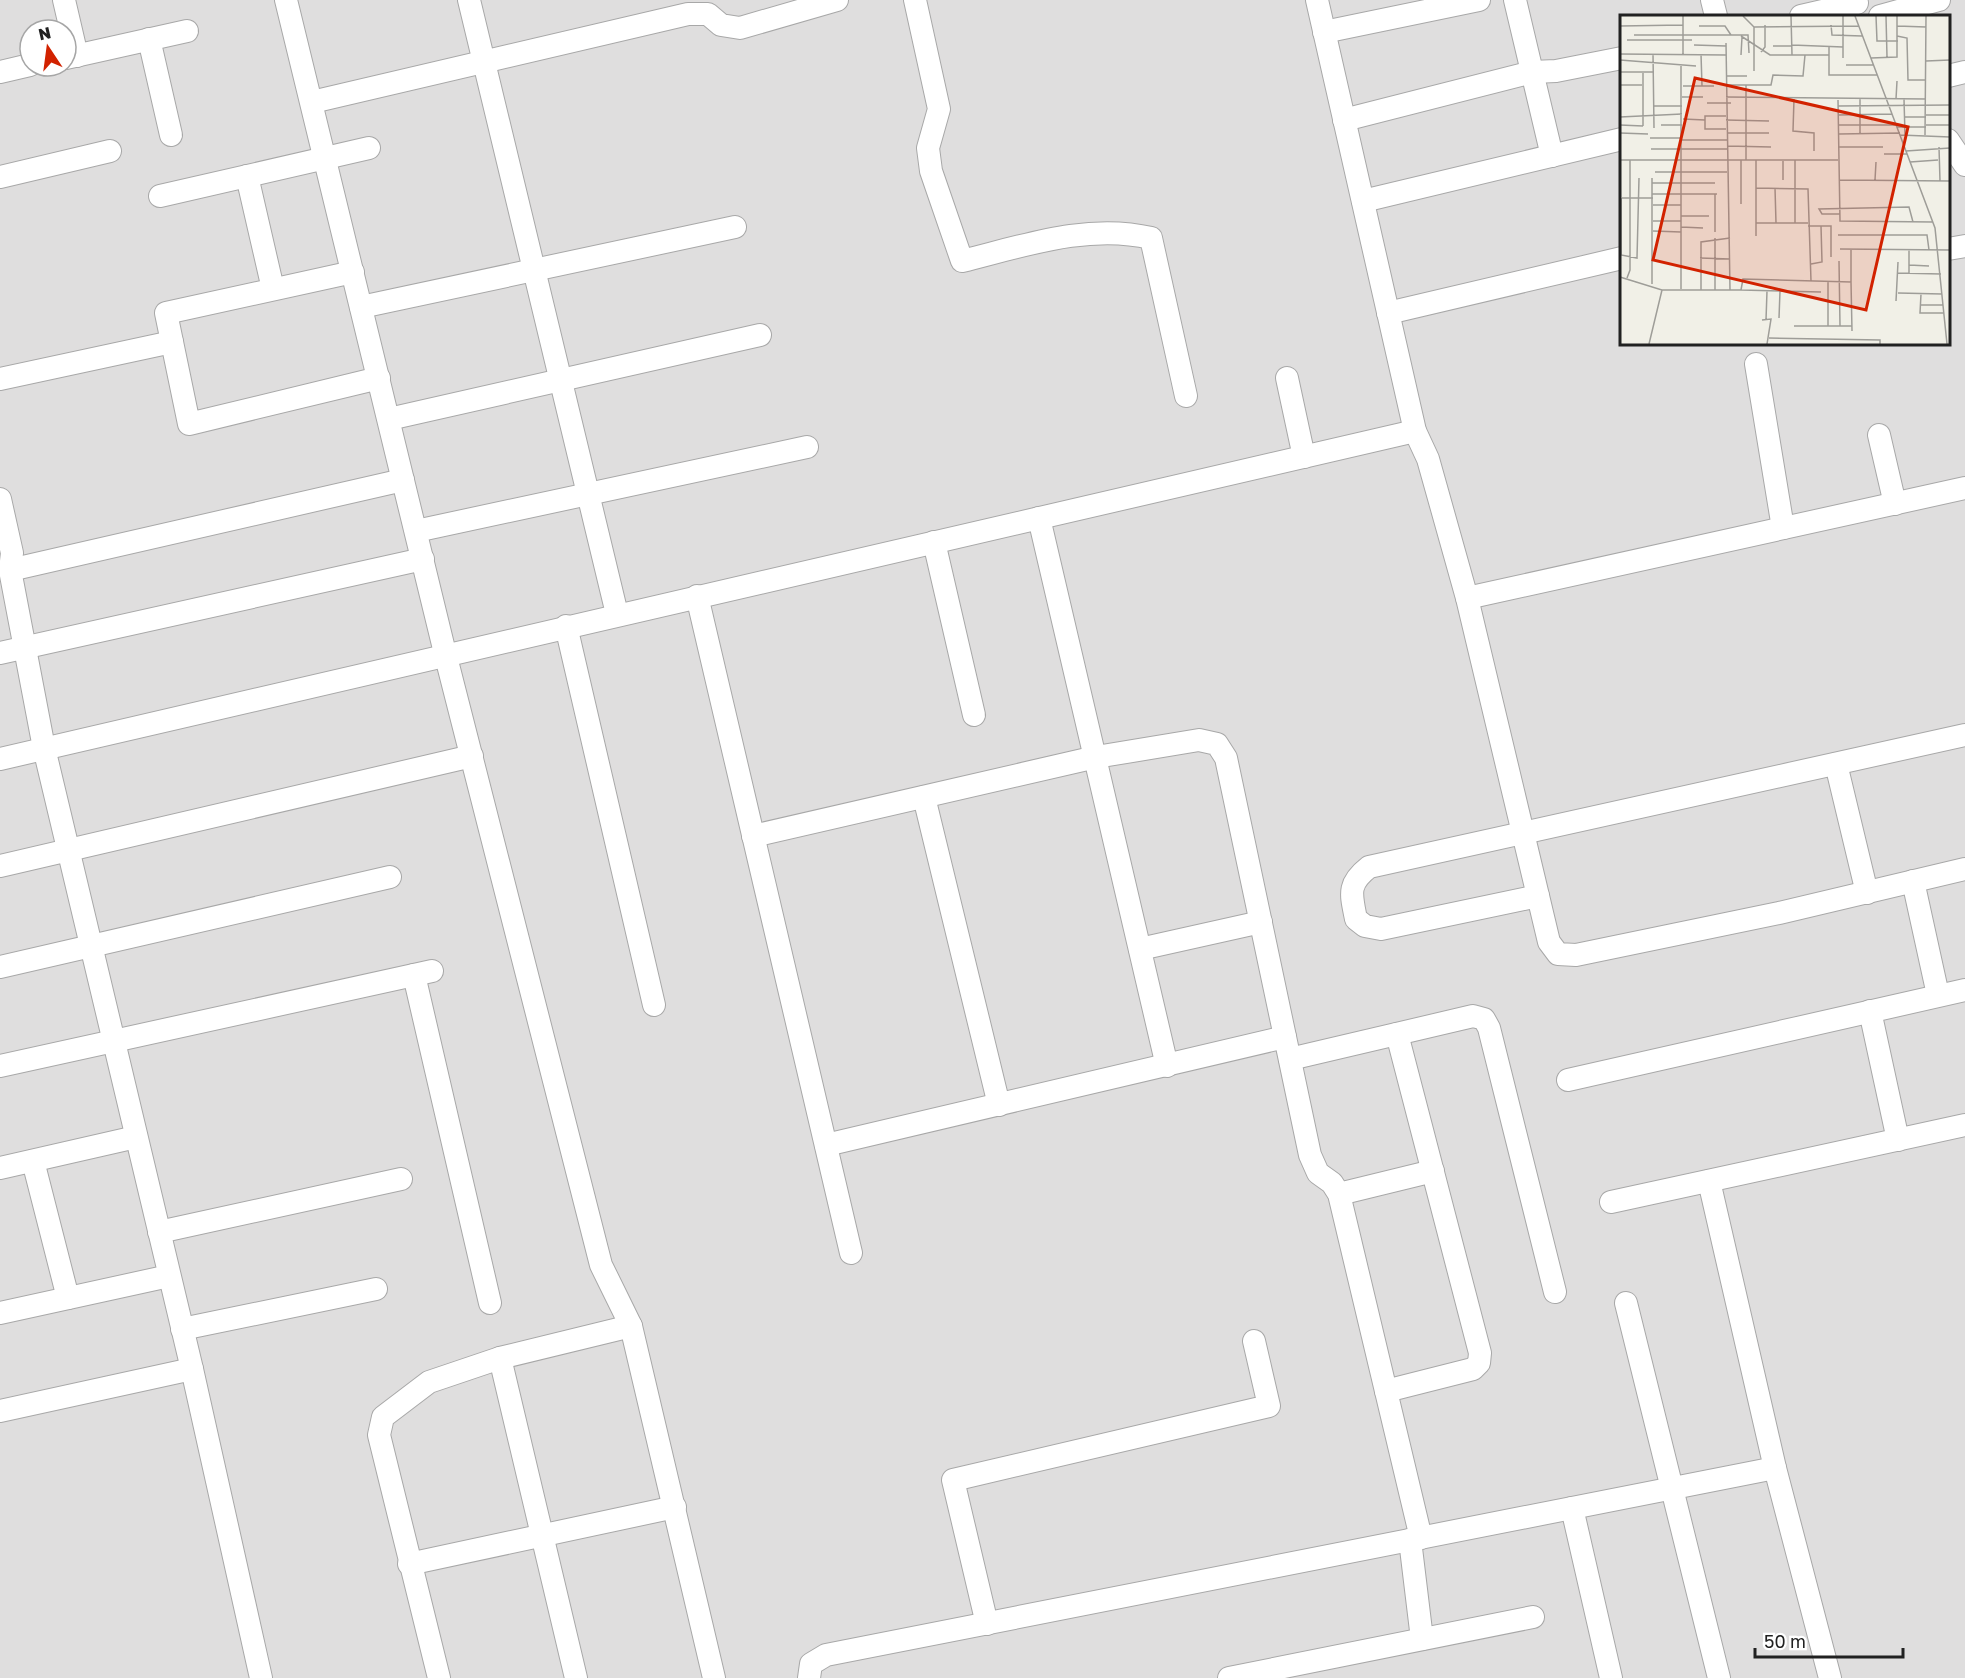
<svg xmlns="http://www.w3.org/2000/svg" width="1965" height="1678" viewBox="0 0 1965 1678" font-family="'Golos Text',sans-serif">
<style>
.residential{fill:#dfdede;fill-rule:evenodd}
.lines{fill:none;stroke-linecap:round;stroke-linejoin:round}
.minor-casing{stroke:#a8a8a8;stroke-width:24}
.minor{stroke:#fff;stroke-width:22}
.inset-road{fill:none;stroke:#9e9d98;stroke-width:1.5}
.view{fill:#d22200;fill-opacity:0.15;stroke:#d22200;stroke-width:3}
.inset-edge{fill:none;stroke:#212121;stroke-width:3}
</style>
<rect width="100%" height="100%" fill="#f1f0e7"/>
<path class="residential" d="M0,0H1965V1678H0ZM1622,16H1948V344H1622ZM30,30H66V66H30Z"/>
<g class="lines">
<defs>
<g id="minor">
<polyline points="64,0 77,56"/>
<polyline points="286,0 445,653 601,1265 631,1326 714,1678"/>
<polyline points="469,0 617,614"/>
<path d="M915,0L939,109L928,148L931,171L962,261C1023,246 1088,223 1151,238L1186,396"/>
<polyline points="1317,0 1415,431 1428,459 1467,598 1549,942 1558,954 1576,955 1779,913 1965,869"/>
<polyline points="1515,0 1552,156"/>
<polyline points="1712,0 1716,16"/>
<polyline points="1801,16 1857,3"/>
<polyline points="1880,16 1939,0"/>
<polyline points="1324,32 1479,0"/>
<polyline points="149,39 171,135"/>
<polyline points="66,58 187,31"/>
<polyline points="0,72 30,65"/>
<polyline points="1948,76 1965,72"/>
<polyline points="312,102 688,14 708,14 721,25 740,28 837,0"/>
<polyline points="1344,120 1532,72 1556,71 1622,58"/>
<polyline points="1948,140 1965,165"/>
<polyline points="247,176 273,289"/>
<polyline points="0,177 110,151"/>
<polyline points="160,196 369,148"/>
<polyline points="1363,201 1622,139"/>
<polyline points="1948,249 1965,246"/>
<polyline points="353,272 166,313 189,424 379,378"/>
<polyline points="361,307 735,227"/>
<polyline points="1388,313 1622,258"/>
<polyline points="1756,364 1783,528"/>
<polyline points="1287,378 1304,457"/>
<polyline points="0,379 172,342"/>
<polyline points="389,419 760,335"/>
<polyline points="1879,435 1895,504"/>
<polyline points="0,499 12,553 10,570 44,748 192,1369 261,1678"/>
<polyline points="1039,518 1167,1066"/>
<polyline points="416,531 807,447"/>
<polyline points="934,542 974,715"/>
<polyline points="10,570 403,480"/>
<polyline points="697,596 851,1253"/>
<polyline points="1467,598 1965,488"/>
<polyline points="566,626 654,1005"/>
<polyline points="0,653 423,559"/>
<polyline points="0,759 1415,431"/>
<polyline points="1836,764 1867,893"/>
<polyline points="924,797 999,1105"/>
<polyline points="753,836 1096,757 1199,740 1217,744 1226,758 1310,1155 1318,1173 1332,1183 1339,1194 1421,1538"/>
<polyline points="0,866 472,756"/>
<polyline points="1913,881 1938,995"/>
<path d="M1538,896L1381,929L1365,926L1356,919C1351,894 1347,884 1369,867L1965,735"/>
<polyline points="1140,949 1261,922"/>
<polyline points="0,967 390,877"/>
<polyline points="414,975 490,1303"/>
<polyline points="1870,1011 1898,1140"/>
<polyline points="1290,1059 1473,1016 1484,1019 1489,1028 1555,1292"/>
<polyline points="0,1066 432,971"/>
<polyline points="1568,1080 1965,990"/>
<polyline points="826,1145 1285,1037"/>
<polyline points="33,1161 68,1298"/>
<polyline points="0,1168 136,1137"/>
<polyline points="1339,1194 1433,1171"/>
<polyline points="1611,1202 1965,1125"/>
<polyline points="159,1232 401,1179"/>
<polyline points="1626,1303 1719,1678"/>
<polyline points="0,1313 169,1276"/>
<polyline points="182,1329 376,1289"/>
<polyline points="500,1358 576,1678"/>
<polyline points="1386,1391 1473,1369 1479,1363 1480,1353 1397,1034"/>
<polyline points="0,1411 192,1369"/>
<polyline points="1775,1468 1830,1678"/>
<polyline points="1572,1508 1611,1678"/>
<polyline points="1410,1540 1422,1639"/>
<polyline points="409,1564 675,1507"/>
<polyline points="987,1624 953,1480 1269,1406 1254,1341"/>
<polyline points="439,1678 379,1435 383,1417 429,1382 500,1358 631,1326"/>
<polyline points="809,1678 811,1664 826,1655 1775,1468 1709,1181"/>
<polyline points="1229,1678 1533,1617"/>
</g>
</defs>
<use href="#minor" class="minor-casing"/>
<use href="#minor" class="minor"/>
</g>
<g transform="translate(1620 15)">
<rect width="330" height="330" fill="#f1f0e7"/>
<path class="inset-road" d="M63,1V39M123,1L134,12V56M171,1L172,40M235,1L315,213L327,329M256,1L257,26H278M266,1L267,42M211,10L212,20L242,21M0,11L63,10M79,11H105L111,20M277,11L306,12M134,12L239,11M14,20H128L129,38M121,21L150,40H209M277,21L287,23L288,65H306M7,25H72M106,28L110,275M74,30L106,31M172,30L223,32M153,31H172M209,31V60H257M141,37L145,32V10M0,39L106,40M33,39L34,113M81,39L82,71M121,40L122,22M223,43V1M251,43L277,42V1M0,45L76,51M306,46L330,45M226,50H254M0,57H34M23,58V111M106,61H127M0,70H22M106,70H151L153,60L183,61L185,40M126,70V145M63,71H94M62,82H83M106,82L306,84M174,84L173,116L194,118V136M276,84L277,66M284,84L285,120M218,85L220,206L313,207M87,88H111M34,91H62M218,91L330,90M218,100L272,99M306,100H330M106,101H85V114H106M0,102L62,99M284,102H306M63,104L85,105M106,105L149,106M0,110L23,111M41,110H62M218,110H276M306,110H330M277,112H306M0,118L28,119M107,118H149M240,118V84M219,119L280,118M280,120L330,122M305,120L306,1M30,123H62M62,125H107M107,131L151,132M218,132H263M319,132L320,166M31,134H107M286,136L330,133M264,139H287M0,145H218M121,145V189M136,145V221M175,145V208M163,146V165M290,147L318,145M35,157H107M219,165L330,166M255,165L256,147M32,168H95M136,173L188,174L191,266M155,173L156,208M32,179H97M95,179V217M1,183V240L17,243L19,163M2,183H33M33,190H61M220,199H202L199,194L289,192L293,207M61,201H89M33,206H61M136,208H188M188,211H211V242M61,212L83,213M33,216L61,217M218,220H307L309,235M95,223V275M220,234L330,235M80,243L110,244M219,246L220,311M191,249L202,247L201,211M289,250L309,251M278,258L321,259M289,258V235M0,262L42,275L29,329M7,263L10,255V145M231,267L232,316M32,269V163M61,274V51M42,275H121L123,264L231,267V234M81,275V227L110,223M121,275L201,277M278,278L322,279M301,279L300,298H324M276,286L278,247M301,290H323M159,303L160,276M142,305L151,304L147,329M146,305L147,276M174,311H232M208,311V266M149,323L260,325V329"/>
<path class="view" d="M75,63L288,112L246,295L33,245Z"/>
<rect width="330" height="330" class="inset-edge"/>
</g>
<g transform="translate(48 48) rotate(347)"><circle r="28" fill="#ffffff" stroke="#a6a6a6" stroke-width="1.5"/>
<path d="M0-4.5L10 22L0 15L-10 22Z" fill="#d22200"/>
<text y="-9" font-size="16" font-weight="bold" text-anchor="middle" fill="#212121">N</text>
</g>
<path d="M1755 1648v9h148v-9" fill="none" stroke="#212121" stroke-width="3"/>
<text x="1764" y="1648" font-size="18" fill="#212121" stroke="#ffffff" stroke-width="4.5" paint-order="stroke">50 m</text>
</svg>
